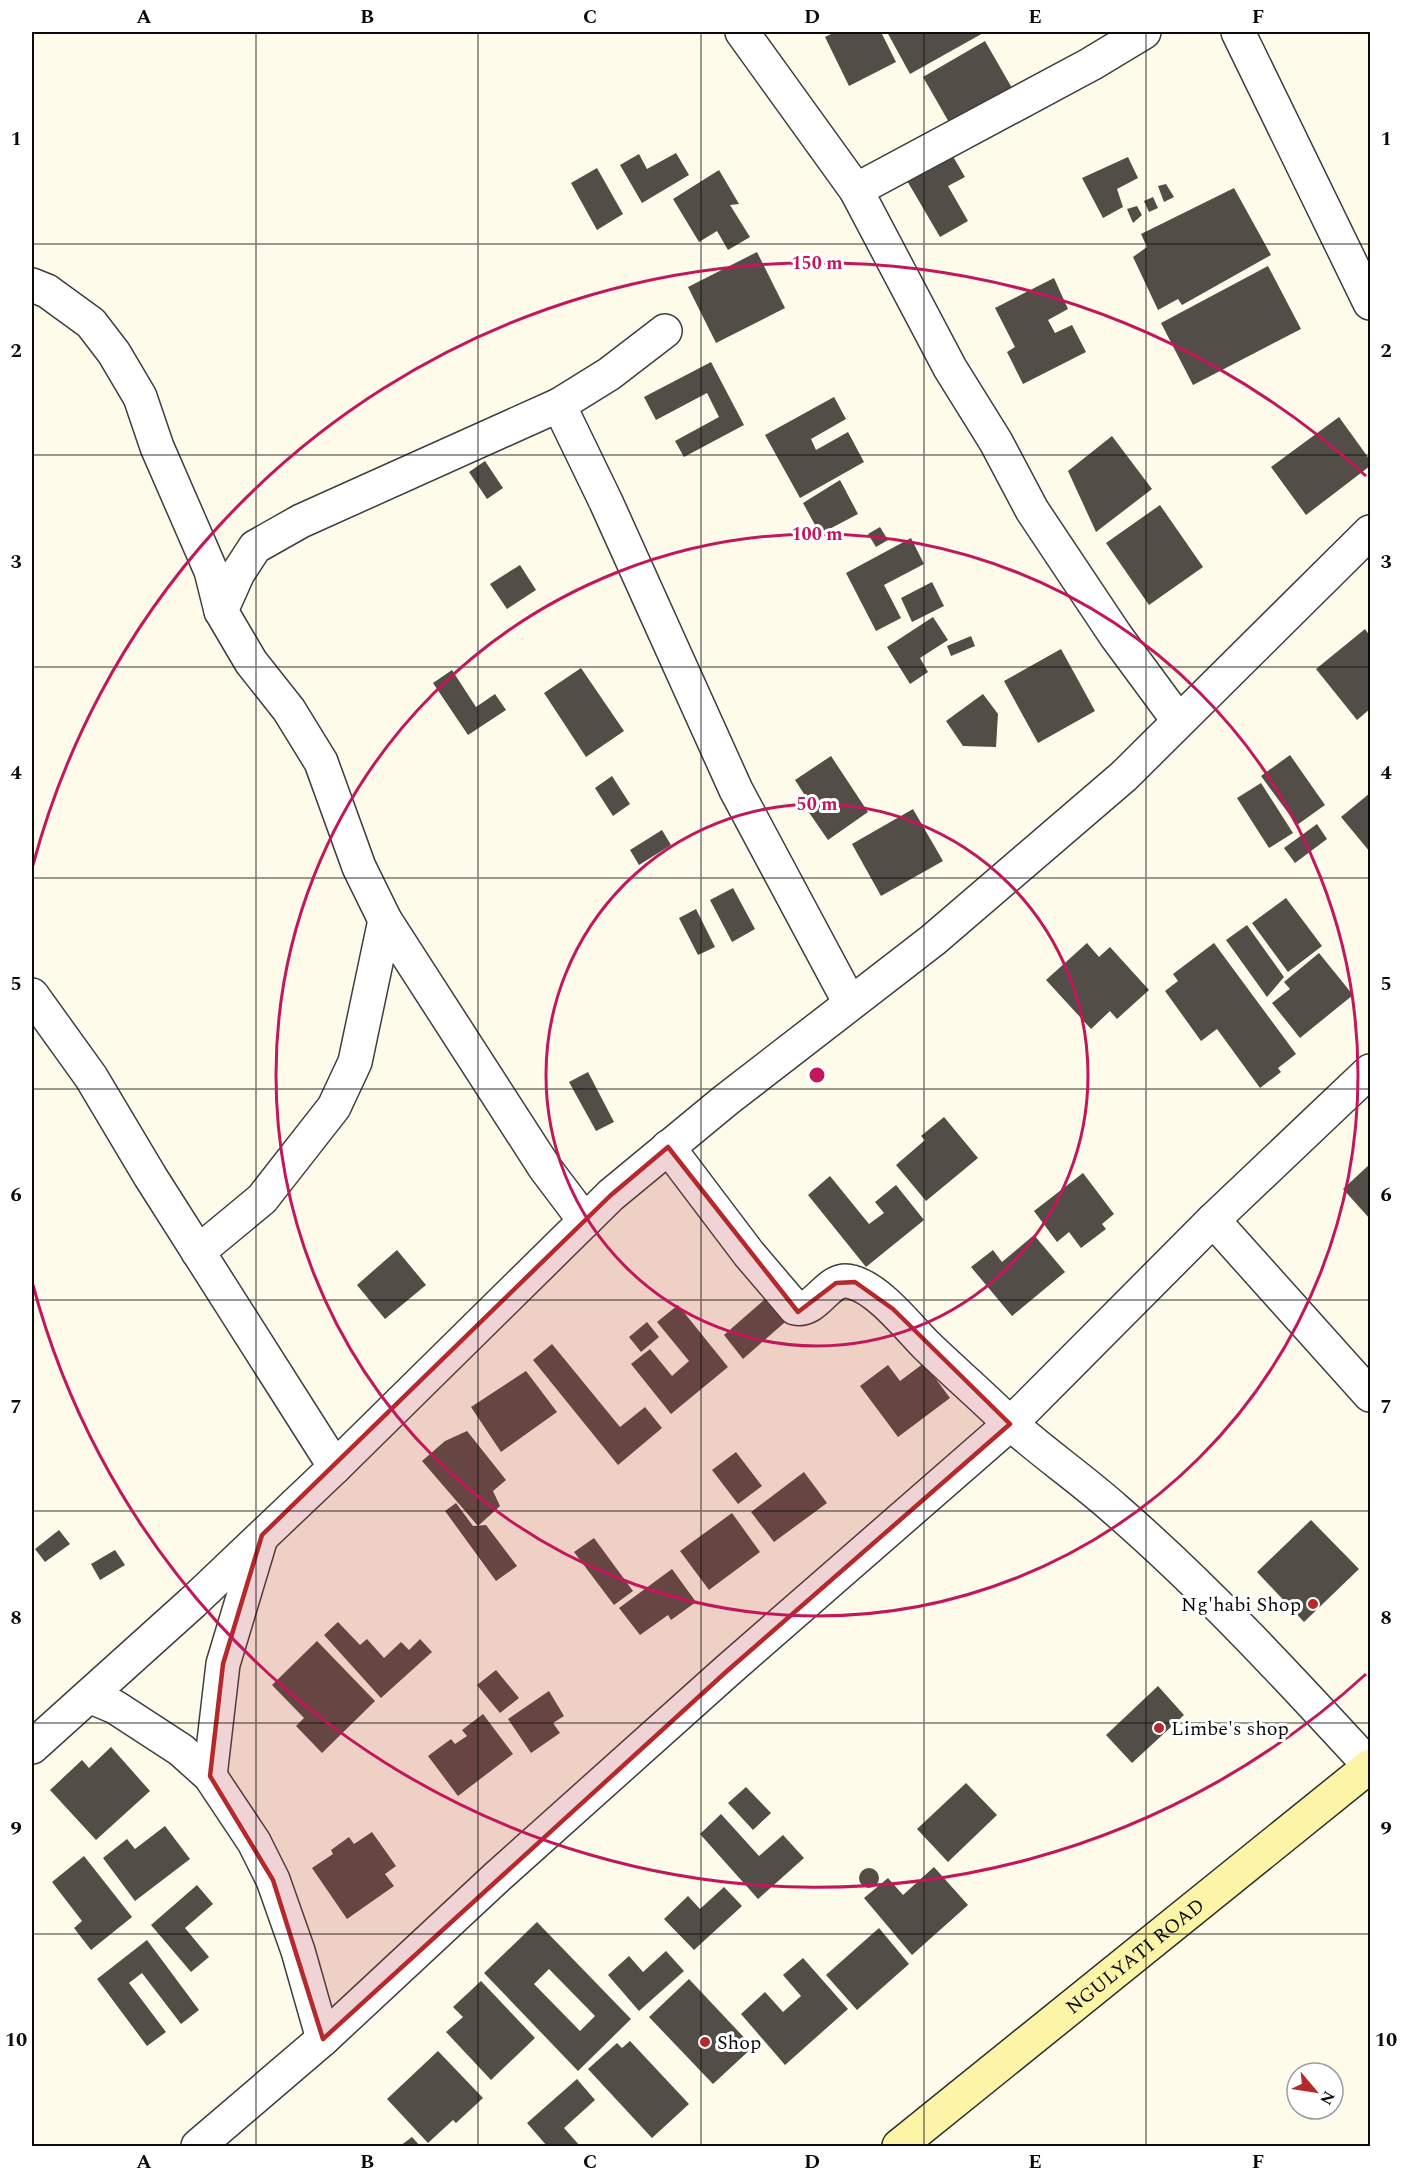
<svg xmlns="http://www.w3.org/2000/svg" width="1402" height="2178" viewBox="0 0 1402 2178" font-family="Spectral,serif">
<style>
.building{fill:#534d48;fill-rule:evenodd}
.lines{fill:none;stroke-linecap:round;stroke-linejoin:round}
.minor-casing{stroke:#3e3e3e;stroke-width:36}
.secondary-casing{stroke:#2d2d2d;stroke-width:36}
.minor{stroke:#fff;stroke-width:33}
.secondary{stroke:#fcf5a8;stroke-width:33}
.marked{fill:#b5292c;fill-opacity:0.2;stroke:#b5292c;stroke-width:4.5;stroke-linejoin:round}
.grid{fill:none;stroke:#0b0b0b;stroke-width:1.5;stroke-opacity:0.55}
.ring{fill:none;stroke:#c2185b;stroke-width:3}
.poi-dot{fill:#b5292c;stroke:#fff;stroke-width:2}
.labels{text-anchor:middle;stroke-width:6;stroke-linejoin:round;paint-order:stroke}
.poi-label{font-size:20px;fill:#0b0b0b;stroke:#fff;text-anchor:start}
.street-label{font-size:20px;fill:#0b0b0b;stroke:#fff}
.centre{fill:#c2185b;stroke:#fff;stroke-width:3}
.ring-label{font-size:18px;text-anchor:middle;font-weight:bold;fill:#c2185b;stroke:#fff;stroke-width:6;stroke-linejoin:round;paint-order:stroke}
.neatline{fill:none;stroke:#0b0b0b;stroke-width:2}
.grid-label{font-size:20px;text-anchor:middle;font-weight:bold;fill:#0b0b0b}
</style>
<rect width="100%" height="100%" fill="#fefbea"/>
<g class="building">
<polygon points="835,32 881,32 896,62 849,86 825,37"/>
<polygon points="887,32 985,32 910,74"/>
<polygon points="985,41 1012,88 950,124 923,77"/>
<polygon points="676,153 689,175 642,203 620,165 639,154 647,169"/>
<polygon points="951,153 965,177 948,186 968,221 940,237 906,179"/>
<polygon points="1128,157 1138,178 1117,189 1123,207 1103,218 1082,178"/>
<polygon points="597,168 623,214 597,230 571,183"/>
<polygon points="719,170 739,204 730,205 750,237 728,250 717,231 699,242 673,199"/>
<polygon points="1166,184 1174,197 1164,202 1158,186"/>
<polygon points="1234,188 1271,255 1182,305 1178,299 1158,310 1133,257 1147,247 1141,234"/>
<polygon points="1153,197 1158,208 1149,212 1144,201"/>
<polygon points="1137,206 1142,215 1133,223 1127,209"/>
<polygon points="757,252 785,308 716,343 688,287"/>
<polygon points="1268,266 1301,329 1193,385 1161,323"/>
<polygon points="1054,278 1068,309 1048,320 1055,333 1072,325 1086,352 1023,384 1007,352 1015,347 995,308"/>
<polygon points="711,362 744,425 684,457 675,441 719,417 707,393 656,420 644,397"/>
<polygon points="834,397 846,419 811,439 816,450 848,432 864,462 800,498 765,435"/>
<polygon points="1339,417 1370,460 1370,466 1306,515 1271,467"/>
<polygon points="1112,436 1152,489 1096,532 1068,471"/>
<polygon points="485,461 503,488 487,499 469,472"/>
<polygon points="840,480 858,514 820,534 803,503"/>
<polygon points="1160,505 1203,567 1149,605 1106,543"/>
<polygon points="880,527 888,540 876,547 868,534"/>
<polygon points="911,538 924,564 884,585 901,618 876,631 846,573"/>
<polygon points="520,565 536,590 507,609 490,584"/>
<polygon points="932,582 944,606 912,622 901,598"/>
<polygon points="933,617 948,640 920,658 928,672 910,684 887,647"/>
<polygon points="1365,629 1370,636 1370,709 1357,720 1316,669"/>
<polygon points="971,636 975,646 951,656 947,646"/>
<polygon points="1061,649 1095,711 1038,743 1004,681"/>
<polygon points="581,668 624,731 586,757 544,693"/>
<polygon points="452,670 476,707 495,694 506,710 468,735 433,683"/>
<polygon points="983,694 998,714 996,747 963,746 946,721"/>
<polygon points="1290,755 1325,805 1297,825 1261,776"/>
<polygon points="831,756 868,812 828,840 801,801 806,797 795,780"/>
<polygon points="612,776 630,804 613,816 595,788"/>
<polygon points="1261,783 1293,833 1269,848 1237,798"/>
<polygon points="1370,793 1370,852 1341,817"/>
<polygon points="913,809 943,861 881,896 852,844"/>
<polygon points="1317,824 1327,839 1295,863 1284,848"/>
<polygon points="662,830 671,845 639,865 630,850"/>
<polygon points="733,888 755,929 732,942 710,900"/>
<polygon points="1286,898 1322,946 1288,972 1252,923"/>
<polygon points="696,909 715,947 698,955 679,918"/>
<polygon points="1247,925 1284,977 1267,997 1226,940"/>
<polygon points="1087,943 1099,957 1110,947 1149,990 1117,1019 1110,1011 1091,1029 1046,980"/>
<polygon points="1214,943 1296,1054 1278,1068 1281,1072 1260,1088 1217,1029 1201,1041 1165,991 1178,981 1173,974"/>
<polygon points="1319,953 1353,995 1300,1038 1272,1003 1290,989 1284,982"/>
<polygon points="588,1072 614,1122 596,1131 569,1082"/>
<polygon points="944,1117 978,1158 926,1201 896,1165 925,1140 921,1136"/>
<polygon points="1370,1164 1370,1219 1343,1189"/>
<polygon points="1083,1173 1114,1214 1102,1224 1106,1229 1081,1248 1069,1232 1057,1242 1034,1211"/>
<polygon points="830,1176 869,1224 884,1213 875,1202 896,1185 924,1220 866,1267 808,1195"/>
<polygon points="1034,1235 1065,1272 1012,1316 971,1267 993,1250 1002,1262"/>
<polygon points="397,1250 426,1285 385,1319 357,1285"/>
<polygon points="772,1293 792,1316 743,1359 724,1335"/>
<polygon points="678,1305 728,1367 671,1414 631,1364 650,1349 672,1376 689,1361 657,1322"/>
<polygon points="647,1322 659,1337 641,1352 629,1337"/>
<polygon points="552,1344 620,1427 645,1407 662,1428 618,1465 533,1360"/>
<polygon points="924,1363 950,1398 898,1437 860,1386 888,1365 900,1381"/>
<polygon points="526,1371 557,1412 501,1452 471,1407"/>
<polygon points="467,1431 506,1480 493,1491 500,1506 478,1526 422,1461 445,1441"/>
<polygon points="736,1452 762,1486 738,1504 712,1470"/>
<polygon points="804,1472 827,1503 774,1542 751,1512"/>
<polygon points="456,1503 473,1526 486,1525 517,1566 496,1581 445,1511"/>
<polygon points="732,1513 760,1552 709,1590 680,1551"/>
<polygon points="1311,1520 1359,1569 1304,1622 1257,1572"/>
<polygon points="59,1530 70,1544 45,1562 35,1549"/>
<polygon points="594,1538 633,1591 614,1605 574,1552"/>
<polygon points="115,1550 125,1565 100,1580 91,1564"/>
<polygon points="672,1569 696,1602 671,1620 668,1615 640,1635 619,1608"/>
<polygon points="338,1622 360,1645 367,1639 384,1658 401,1642 409,1650 420,1639 432,1652 381,1698 324,1635"/>
<polygon points="317,1641 375,1701 322,1753 296,1726 304,1718 272,1685"/>
<polygon points="496,1670 519,1698 500,1713 477,1685"/>
<polygon points="1158,1686 1184,1715 1132,1763 1106,1735"/>
<polygon points="549,1691 564,1716 553,1723 560,1733 531,1753 508,1719"/>
<polygon points="483,1714 513,1754 458,1796 428,1756 451,1739 455,1744 467,1736 462,1730"/>
<polygon points="111,1747 150,1791 96,1840 50,1790 82,1760 89,1768"/>
<polygon points="966,1783 997,1815 948,1862 917,1829"/>
<polygon points="746,1787 771,1813 753,1830 728,1803"/>
<polygon points="721,1814 759,1856 783,1835 804,1858 758,1899 700,1834"/>
<polygon points="165,1826 190,1859 135,1901 103,1858 127,1839 135,1849"/>
<polygon points="372,1832 396,1866 385,1874 394,1886 347,1919 312,1868 333,1854 331,1850 349,1837 354,1844"/>
<polygon points="84,1856 132,1917 91,1950 74,1928 82,1921 52,1882"/>
<polygon points="934,1867 968,1905 912,1955 864,1898 888,1878 903,1895"/>
<circle cx="869" cy="1878" r="10"/>
<polygon points="197,1885 213,1904 185,1928 209,1957 191,1972 151,1925"/>
<polygon points="724,1887 742,1906 694,1950 664,1919 688,1896 700,1909"/>
<path d="M537,1922L631,2019L578,2071L484,1973ZM549,1969L595,2016L580,2031L534,1984Z"/>
<polygon points="879,1928 909,1964 857,2010 826,1975"/>
<polygon points="147,1940 199,2010 181,2024 142,1973 129,1983 166,2032 147,2046 97,1979"/>
<polygon points="666,1951 684,1971 639,2011 608,1975 629,1956 643,1972"/>
<polygon points="803,1958 848,2009 785,2065 741,2014 765,1992 783,2012 801,1996 783,1975"/>
<polygon points="689,1979 753,2047 713,2084 649,2017"/>
<polygon points="481,1981 535,2038 491,2080 446,2032 463,2017 453,2007"/>
<polygon points="630,2041 689,2104 652,2138 588,2069 617,2043 622,2048"/>
<polygon points="438,2051 483,2098 456,2123 453,2120 428,2143 387,2099"/>
<polygon points="577,2079 595,2100 564,2128 580,2146 547,2146 527,2123"/>
<polygon points="412,2137 420,2146 400,2146"/>
</g>
<g class="lines">
<defs>
<g id="minor">
<polyline points="742,32 856,190 950,368 996,442 1032,510 1116,636 1178,720"/>
<polyline points="1238,32 1370,303"/>
<polyline points="856,190 1091,64 1144,32"/>
<polyline points="32,285 47,291 91,323 114,353 140,397 157,447 211,571 221,611 251,662 289,710 321,762 359,867 385,920 545,1168 585,1221"/>
<polyline points="559,405 606,502 736,790 850,1003"/>
<polyline points="221,611 238,573 255,547 301,521 559,405 609,374 665,331"/>
<polyline points="32,995 91,1077 150,1176 335,1467"/>
<path d="M668,1147L749,1254L795,1308C818,1313 828,1274 852,1282C879,1289 908,1327 927,1346C951,1369 976,1391 1000,1414C1036,1448 1078,1476 1115,1509C1206,1588 1289,1678 1370,1766"/>
<polyline points="1213,1220 1370,1395"/>
<polyline points="198,1252 262,1199 334,1107 355,1062 385,920"/>
<polyline points="89,1696 115,1707 181,1750 210,1776 254,1842 273,1880 298,1951 323,2039"/>
<polyline points="32,1747 193,1602 335,1467 611,1195 726,1100 933,940 1124,776 1370,532"/>
<polyline points="210,1776 223,1664 260,1541"/>
<polyline points="198,2146 323,2039 497,1877 727,1671 1010,1424 1213,1220 1370,1071"/>
</g>
<g id="secondary">
<path id="s1" d="M899,2146L1370,1766"/>
</g>
</defs>
<use href="#minor" class="minor-casing"/>
<use href="#secondary" class="secondary-casing"/>
<use href="#minor" class="minor"/>
<use href="#secondary" class="secondary"/>
</g>
<path class="marked" d="M668,1147L798,1312L836,1283L855,1282L893,1309L1010,1424L727,1671L323,2039L273,1880L210,1776L223,1664L262,1535L611,1195Z"/>
<path class="grid" d="M256,32V2146M478,32V2146M701,32V2146M924,32V2146M1146,32V2146M32,244H1370M32,455H1370M32,667H1370M32,878H1370M32,1089H1370M32,1300H1370M32,1511H1370M32,1723H1370M32,1934H1370"/>
<g class="ring">
<circle cx="817" cy="1075" r="271"/>
<circle cx="817" cy="1075" r="541"/>
<path d="M1366 1674A812 812 0 0 1 33 1285M33 865A812 812 0 0 1 1366 476"/>
</g>
<g class="poi-dot">
<circle cx="1313" cy="1604" r="6"/>
<circle cx="1159" cy="1728" r="6"/>
<circle cx="705" cy="2042" r="6"/>
</g>
<g class="labels">
<g class="poi-label">
<text x="1301" y="1611" text-anchor="end">Ng'habi Shop</text>
<text x="1171" y="1735">Limbe's shop</text>
<text x="717" y="2049">Shop</text>
</g>
<g class="street-label">
<text dy="7" stroke="none"><textPath href="#s1" startOffset="303">NGULYATI ROAD</textPath></text>
</g>
</g>
<circle cx="817" cy="1075" r="9" class="centre"/>
<g class="ring-label">
<text x="817" y="269">150 m</text>
<text x="817" y="540">100 m</text>
<text x="817" y="810">50 m</text>
</g>
<rect width="1402" height="2178" fill="none" stroke="#ffffff" stroke-width="66"/>
<g transform="translate(1315 2091) rotate(119)"><circle r="28" fill="#ffffff" stroke="#9d9d9d" stroke-width="1.5"/>
<path d="M0-4.5L10 22L0 15L-10 22Z" fill="#b5292c"/>
<text y="-9" font-size="16" font-weight="bold" text-anchor="middle" fill="#0b0b0b">N</text>
</g>
<rect x="33" y="33" width="1336" height="2112" class="neatline"/>
<g class="grid-label">
<text x="144" y="23">A</text>
<text x="367" y="23">B</text>
<text x="590" y="23">C</text>
<text x="812" y="23">D</text>
<text x="1035" y="23">E</text>
<text x="1258" y="23">F</text>
<text x="16" y="145">1</text>
<text x="1386" y="145">1</text>
<text x="16" y="357">2</text>
<text x="1386" y="357">2</text>
<text x="16" y="568">3</text>
<text x="1386" y="568">3</text>
<text x="16" y="779">4</text>
<text x="1386" y="779">4</text>
<text x="16" y="990">5</text>
<text x="1386" y="990">5</text>
<text x="16" y="1201">6</text>
<text x="1386" y="1201">6</text>
<text x="16" y="1413">7</text>
<text x="1386" y="1413">7</text>
<text x="16" y="1624">8</text>
<text x="1386" y="1624">8</text>
<text x="16" y="1835">9</text>
<text x="1386" y="1835">9</text>
<text x="16" y="2046">10</text>
<text x="1386" y="2046">10</text>
<text x="144" y="2168">A</text>
<text x="367" y="2168">B</text>
<text x="590" y="2168">C</text>
<text x="812" y="2168">D</text>
<text x="1035" y="2168">E</text>
<text x="1258" y="2168">F</text>
</g>
</svg>
